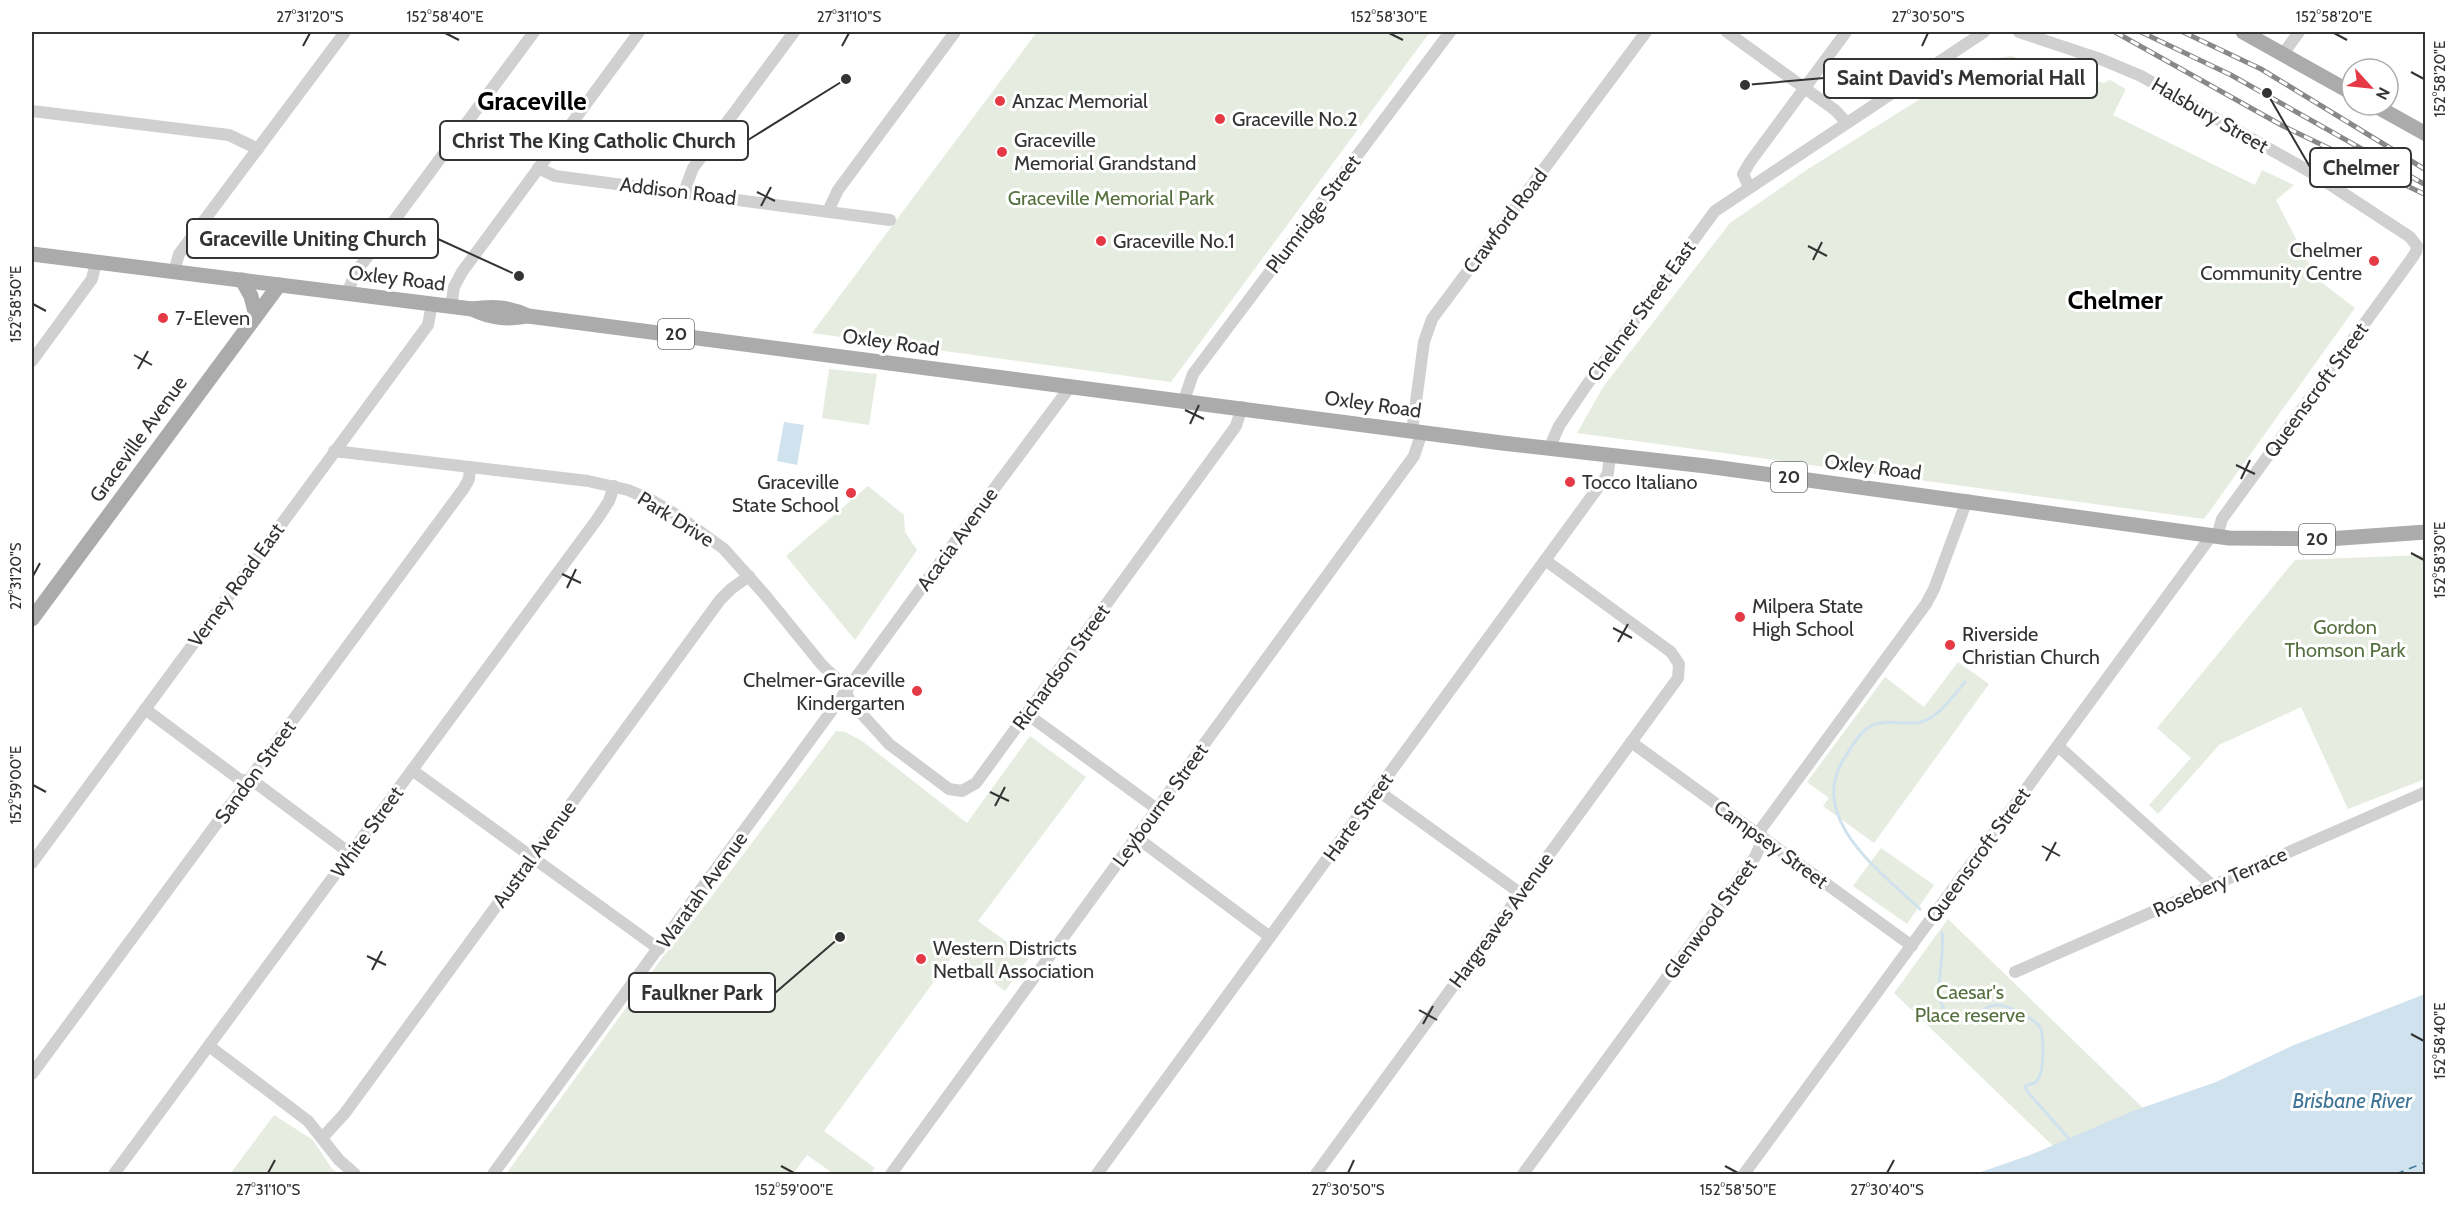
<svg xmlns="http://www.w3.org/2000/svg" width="2457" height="1206" viewBox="0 0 2457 1206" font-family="Cabin,sans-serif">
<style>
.green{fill:#e6ecdf}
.water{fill:#cfe2ee}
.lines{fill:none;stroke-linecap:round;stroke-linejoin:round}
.stream{stroke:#cfe2ee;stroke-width:3}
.ferry{stroke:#3f7597;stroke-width:1.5;stroke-dasharray:8 6;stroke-linecap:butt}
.minor{stroke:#d0d0d0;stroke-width:12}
.major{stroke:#ababab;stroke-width:15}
.rail-casing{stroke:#888;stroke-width:5}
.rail{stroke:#fff;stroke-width:3;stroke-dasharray:9;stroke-linecap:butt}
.ticks{fill:none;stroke:#333;stroke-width:2}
.poi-dot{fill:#e63946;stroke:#fff;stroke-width:2}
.labels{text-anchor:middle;stroke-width:6;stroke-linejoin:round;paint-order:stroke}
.shield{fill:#fff;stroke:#707070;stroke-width:1.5}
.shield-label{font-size:18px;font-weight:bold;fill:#333}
.poi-label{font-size:20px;fill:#333;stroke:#fff;text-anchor:start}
.street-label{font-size:20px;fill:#333;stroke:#fff}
.park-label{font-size:20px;fill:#56703f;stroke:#fff}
.water-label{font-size:21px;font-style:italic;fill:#3f7597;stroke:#fff}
.district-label{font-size:26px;font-weight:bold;fill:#000;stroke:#fff}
.leader{fill:none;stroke:#333;stroke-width:2}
.callout-dot{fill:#333;stroke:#fff;stroke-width:2}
.callout{fill:#fff;stroke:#333;stroke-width:2}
.callout-label{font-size:21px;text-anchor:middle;font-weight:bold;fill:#333}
.neatline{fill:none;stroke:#333;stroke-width:2}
.ticks-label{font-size:15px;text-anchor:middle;fill:#333}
</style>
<rect width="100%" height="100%" fill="#fff"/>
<g class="green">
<polygon points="1037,32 1430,32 1171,382 812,333"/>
<polygon points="2011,56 2104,83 2110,80 2126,89 2113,115 2255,185 2262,170 2294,185 2276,200 2316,278 2355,308 2204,519 1577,433 1603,387 1730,223 1808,169 1965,71 1990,59"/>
<polygon points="829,369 877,374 869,425 822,418"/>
<polygon points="868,486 904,515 905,532 917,550 855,640 786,556"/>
<polygon points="2425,555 2425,779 2348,809 2301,707 2219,745 2158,814 2149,805 2191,758 2157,728 2295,560"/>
<polygon points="1958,662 1989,684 1874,843 1823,806 1829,798 1807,782 1885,677 1924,707"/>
<polygon points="836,731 845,732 862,741 967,823 1030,736 1086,777 978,921 1029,958 1005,991 955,953 824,1131 875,1168 870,1174 834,1174 807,1155 793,1174 506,1174 662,958 693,921"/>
<polygon points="1881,848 1934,885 1907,924 1853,886"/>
<polygon points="1948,919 2143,1108 2053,1146 1894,993"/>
<polygon points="274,1115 313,1140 332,1169 339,1174 230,1174"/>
</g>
<g class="water">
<polygon points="784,422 804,425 797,465 777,461"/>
<polygon points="2425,994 2425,1174 1975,1174 2030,1155 2133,1111 2216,1082 2294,1045"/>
</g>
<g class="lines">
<g class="stream">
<path d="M1920,909C1881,872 1805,818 1845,757C1852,746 1860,732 1871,726C1886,718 1906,726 1921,722C1938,718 1954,695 1965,682"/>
<path d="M1942,933C1946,958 1930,997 1948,1014C1970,1034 1980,1004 1997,1005C2007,1005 2038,1020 2041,1029C2043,1036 2043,1045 2043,1053C2042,1064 2043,1075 2035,1083L2025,1086L2027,1091L2070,1140"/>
</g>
<polyline class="ferry" points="2396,1174 2426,1162"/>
<g class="minor">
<polyline points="1727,32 1835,110 1846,122"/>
<polyline points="2019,32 2103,60 2141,76 2314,174 2410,237 2417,246 2416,252 2410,261 2222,519 2217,536"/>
<polyline points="2283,54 2299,32"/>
<polyline points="32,111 229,135 258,149"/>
<polyline points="538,168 555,176 890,220"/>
<polyline points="1749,187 1743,174 1750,162 1846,32"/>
<polyline points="684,192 693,168 794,32"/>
<polyline points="828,211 838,190 955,32"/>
<polyline points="174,272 179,254 345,32"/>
<polyline points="347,293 356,272 534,32"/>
<polyline points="451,307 454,287 462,272 639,32"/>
<polyline points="32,361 92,279 96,262"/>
<polyline points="1184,400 1193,374 1450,32"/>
<polyline points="1412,431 1424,342 1432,319 1646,32"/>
<polyline points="1549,449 1559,426 1586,386 1715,211 1984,32"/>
<polyline points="334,451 588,481 628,490 651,500 680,517 724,549 765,595 822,665 842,684 850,701 889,744 949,789 962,791 976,783 1236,426 1242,407"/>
<polyline points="145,709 239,779 256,783 351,854"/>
<polyline points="1027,714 1157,809"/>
<polyline points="1631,742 1912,946"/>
<polyline points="2058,746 2213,886"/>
<polyline points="412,770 659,949"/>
<polyline points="1377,790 1520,893"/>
<polyline points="1136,837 1270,937"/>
<polyline points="32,863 428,325 432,304"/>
<polyline points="2015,972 2426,792"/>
<polyline points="209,1046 308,1121 339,1160 355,1174"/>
<polyline points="32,1074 464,488 469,479 470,467"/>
<polyline points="323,1137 345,1113 720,600 731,589 749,576"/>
<polyline points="114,1174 598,518 609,501 614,486"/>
<polyline points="493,1174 982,505 1070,387"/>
<polyline points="891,1174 1414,456 1422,432"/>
<polyline points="1097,1174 1605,478 1608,473 1610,455"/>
<polyline points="1316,1174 1678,678 1679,664 1671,652 1545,560"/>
<polyline points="1523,1174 1755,857 1761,844 1761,829 1926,604 1934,589 1967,500"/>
<polyline points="1744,1174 2212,535"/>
</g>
<g class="major">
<polyline points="2243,32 2352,93"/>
<polyline points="2374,105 2426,134"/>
<path d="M32,254L472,309C491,318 507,320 528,316"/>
<polyline points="242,280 251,296 256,316"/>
<path d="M472,309C493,306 509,307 528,316L1502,443L1706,466L2229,538L2328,539L2426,532"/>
<polyline points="32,619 279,285"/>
</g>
<defs>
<g id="rail">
<polyline points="2115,32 2283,126 2426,195"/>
<polyline points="2141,32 2231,75 2424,184"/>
<polyline points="2183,32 2261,69 2426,170"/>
</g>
</defs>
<use href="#rail" class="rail-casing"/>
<use href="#rail" class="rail"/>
</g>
<path class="ticks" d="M445,33L459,40M1389,33L1403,40M2334,33L2347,40M303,46L310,33M842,46L849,33M1922,46L1928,33M2411,72L2424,79M757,192L775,201M761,206L771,187M1808,246L1827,256M1813,260L1822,242M33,304L46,311M134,355L152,365M138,369L148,351M1185,410L1204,419M1190,424L1199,405M2236,465L2255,474M2241,479L2250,460M2411,553L2424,560M562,574L581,583M33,576L40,563M567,588L576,569M1613,628L1632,638M1618,642L1628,624M33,785L46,792M990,792L1009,801M995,806L1005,787M2042,846L2060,856M2046,861L2056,842M367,956L386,965M372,970L382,951M1419,1010L1437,1020M1423,1024L1433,1006M2411,1034L2424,1041M781,1166L794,1173M1725,1166L1738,1173M268,1173L275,1160M1348,1173L1354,1160M1887,1173L1894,1160"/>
<g class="poi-dot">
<circle cx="1000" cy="101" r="6"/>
<circle cx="1220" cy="119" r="6"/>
<circle cx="1002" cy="152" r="6"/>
<circle cx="1101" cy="241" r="6"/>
<circle cx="2374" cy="261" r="6"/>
<circle cx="163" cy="318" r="6"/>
<circle cx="1570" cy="482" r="6"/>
<circle cx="851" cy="493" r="6"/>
<circle cx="1740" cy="617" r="6"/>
<circle cx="1950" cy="645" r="6"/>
<circle cx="917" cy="691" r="6"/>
<circle cx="921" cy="959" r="6"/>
</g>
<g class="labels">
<g class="shield">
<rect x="658" y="319" width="36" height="30" rx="4.5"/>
<rect x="1771" y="462" width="36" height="30" rx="4.5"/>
<rect x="2299" y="524" width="36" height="30" rx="4.5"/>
</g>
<g class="shield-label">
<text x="676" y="340">20</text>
<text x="1789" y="483">20</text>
<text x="2317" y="545">20</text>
</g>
<g class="poi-label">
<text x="1012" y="108">Anzac Memorial</text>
<text x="1232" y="126">Graceville No.2</text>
<text x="1014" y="147">Graceville<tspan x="1014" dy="23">Memorial Grandstand</tspan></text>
<text x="1113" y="248">Graceville No.1</text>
<text x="2362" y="257" text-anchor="end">Chelmer<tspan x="2362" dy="23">Community Centre</tspan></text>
<text x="175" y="325">7-Eleven</text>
<text x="839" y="489" text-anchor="end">Graceville<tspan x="839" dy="23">State School</tspan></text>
<text x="1582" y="489">Tocco Italiano</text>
<text x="1752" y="613">Milpera State<tspan x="1752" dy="23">High School</tspan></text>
<text x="1962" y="641">Riverside<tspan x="1962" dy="23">Christian Church</tspan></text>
<text x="905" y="687" text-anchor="end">Chelmer-Graceville<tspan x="905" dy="23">Kindergarten</tspan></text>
<text x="933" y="955">Western Districts<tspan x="933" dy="23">Netball Association</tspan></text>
</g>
<g class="street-label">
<text transform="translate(2210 115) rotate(30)" y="7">Halsbury Street</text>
<text transform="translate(678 191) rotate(7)" y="7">Addison Road</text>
<text transform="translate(1313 214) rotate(-53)" y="7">Plumridge Street</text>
<text transform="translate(1505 221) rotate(-53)" y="7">Crawford Road</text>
<text transform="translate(397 278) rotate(7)" y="7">Oxley Road</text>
<text transform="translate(1641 311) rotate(-54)" y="7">Chelmer Street East</text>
<text transform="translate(891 342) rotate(8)" y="7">Oxley Road</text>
<text transform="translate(2316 390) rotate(-54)" y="7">Queenscroft Street</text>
<text transform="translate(1373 404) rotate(8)" y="7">Oxley Road</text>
<text transform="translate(138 439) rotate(-54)" y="7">Graceville Avenue</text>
<text transform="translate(1873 467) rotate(7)" y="7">Oxley Road</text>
<text transform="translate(676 519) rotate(32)" y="7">Park Drive</text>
<text transform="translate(957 539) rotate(-54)" y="7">Acacia Avenue</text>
<text transform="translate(236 585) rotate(-54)" y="7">Verney Road East</text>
<text transform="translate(1061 667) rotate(-54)" y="7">Richardson Street</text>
<text transform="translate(255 772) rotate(-54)" y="7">Sandon Street</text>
<text transform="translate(1160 805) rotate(-54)" y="7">Leybourne Street</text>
<text transform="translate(1358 817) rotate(-54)" y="7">Harte Street</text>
<text transform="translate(367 832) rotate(-54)" y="7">White Street</text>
<text transform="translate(1771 844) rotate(36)" y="7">Campsey Street</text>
<text transform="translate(534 854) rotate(-54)" y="7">Austral Avenue</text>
<text transform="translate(1978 855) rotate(-54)" y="7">Queenscroft Street</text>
<text transform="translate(2220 882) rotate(-24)" y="7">Rosebery Terrace</text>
<text transform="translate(702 890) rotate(-54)" y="7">Waratah Avenue</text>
<text transform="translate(1710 919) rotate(-54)" y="7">Glenwood Street</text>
<text transform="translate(1501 920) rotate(-54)" y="7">Hargreaves Avenue</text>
</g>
<g class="park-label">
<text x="1111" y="205">Graceville Memorial Park</text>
<text x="2345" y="634">Gordon<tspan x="2345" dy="23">Thomson Park</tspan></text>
<text x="1970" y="999">Caesar's<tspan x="1970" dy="23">Place reserve</tspan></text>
</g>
<g class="water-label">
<text x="2352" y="1108">Brisbane River</text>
</g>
<g class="district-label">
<text x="532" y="110">Graceville</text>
<text x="2115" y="309">Chelmer</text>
</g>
</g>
<path class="leader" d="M1745 85L1824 78M846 79L748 140M2267 93L2310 167M519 276L438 239M840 937L775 993"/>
<g class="callout-dot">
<circle cx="1745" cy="85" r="6"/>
<circle cx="846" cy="79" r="6"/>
<circle cx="2267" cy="93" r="6"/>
<circle cx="519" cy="276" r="6"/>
<circle cx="840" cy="937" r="6"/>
</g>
<g class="callout">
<rect x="1824" y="59" width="273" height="39" rx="6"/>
<rect x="440" y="121" width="308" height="39" rx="6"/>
<rect x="2310" y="148" width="101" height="39" rx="6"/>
<rect x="187" y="219" width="251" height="39" rx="6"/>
<rect x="629" y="973" width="146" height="39" rx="6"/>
</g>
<g class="callout-label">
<text x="1961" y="85">Saint David's Memorial Hall</text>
<text x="594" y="148">Christ The King Catholic Church</text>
<text x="2361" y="175">Chelmer</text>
<text x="313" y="246">Graceville Uniting Church</text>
<text x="702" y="1000">Faulkner Park</text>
</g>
<rect width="2457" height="1206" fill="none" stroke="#ffffff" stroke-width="66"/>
<g transform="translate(2370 87) rotate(117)"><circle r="28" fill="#ffffff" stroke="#adadad" stroke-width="1.5"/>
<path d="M0-4.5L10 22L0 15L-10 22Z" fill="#e63946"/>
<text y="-9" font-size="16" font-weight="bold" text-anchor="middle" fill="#333333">N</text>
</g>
<rect x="33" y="33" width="2391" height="1140" class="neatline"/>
<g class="ticks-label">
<text x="310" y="22">27°31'20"S</text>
<text x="445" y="22">152°58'40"E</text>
<text x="849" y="22">27°31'10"S</text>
<text x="1389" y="22">152°58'30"E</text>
<text x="1928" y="22">27°30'50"S</text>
<text x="2334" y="22">152°58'20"E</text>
<text transform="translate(2440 79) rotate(-90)" y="5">152°58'20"E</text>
<text transform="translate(16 304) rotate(-90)" y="5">152°58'50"E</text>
<text transform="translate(2440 560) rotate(-90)" y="5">152°58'30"E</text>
<text transform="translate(16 576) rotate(-90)" y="5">27°31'20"S</text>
<text transform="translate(16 785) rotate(-90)" y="5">152°59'00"E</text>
<text transform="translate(2440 1041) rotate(-90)" y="5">152°58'40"E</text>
<text x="268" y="1195">27°31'10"S</text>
<text x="794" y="1195">152°59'00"E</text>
<text x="1348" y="1195">27°30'50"S</text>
<text x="1738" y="1195">152°58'50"E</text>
<text x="1887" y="1195">27°30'40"S</text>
</g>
</svg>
